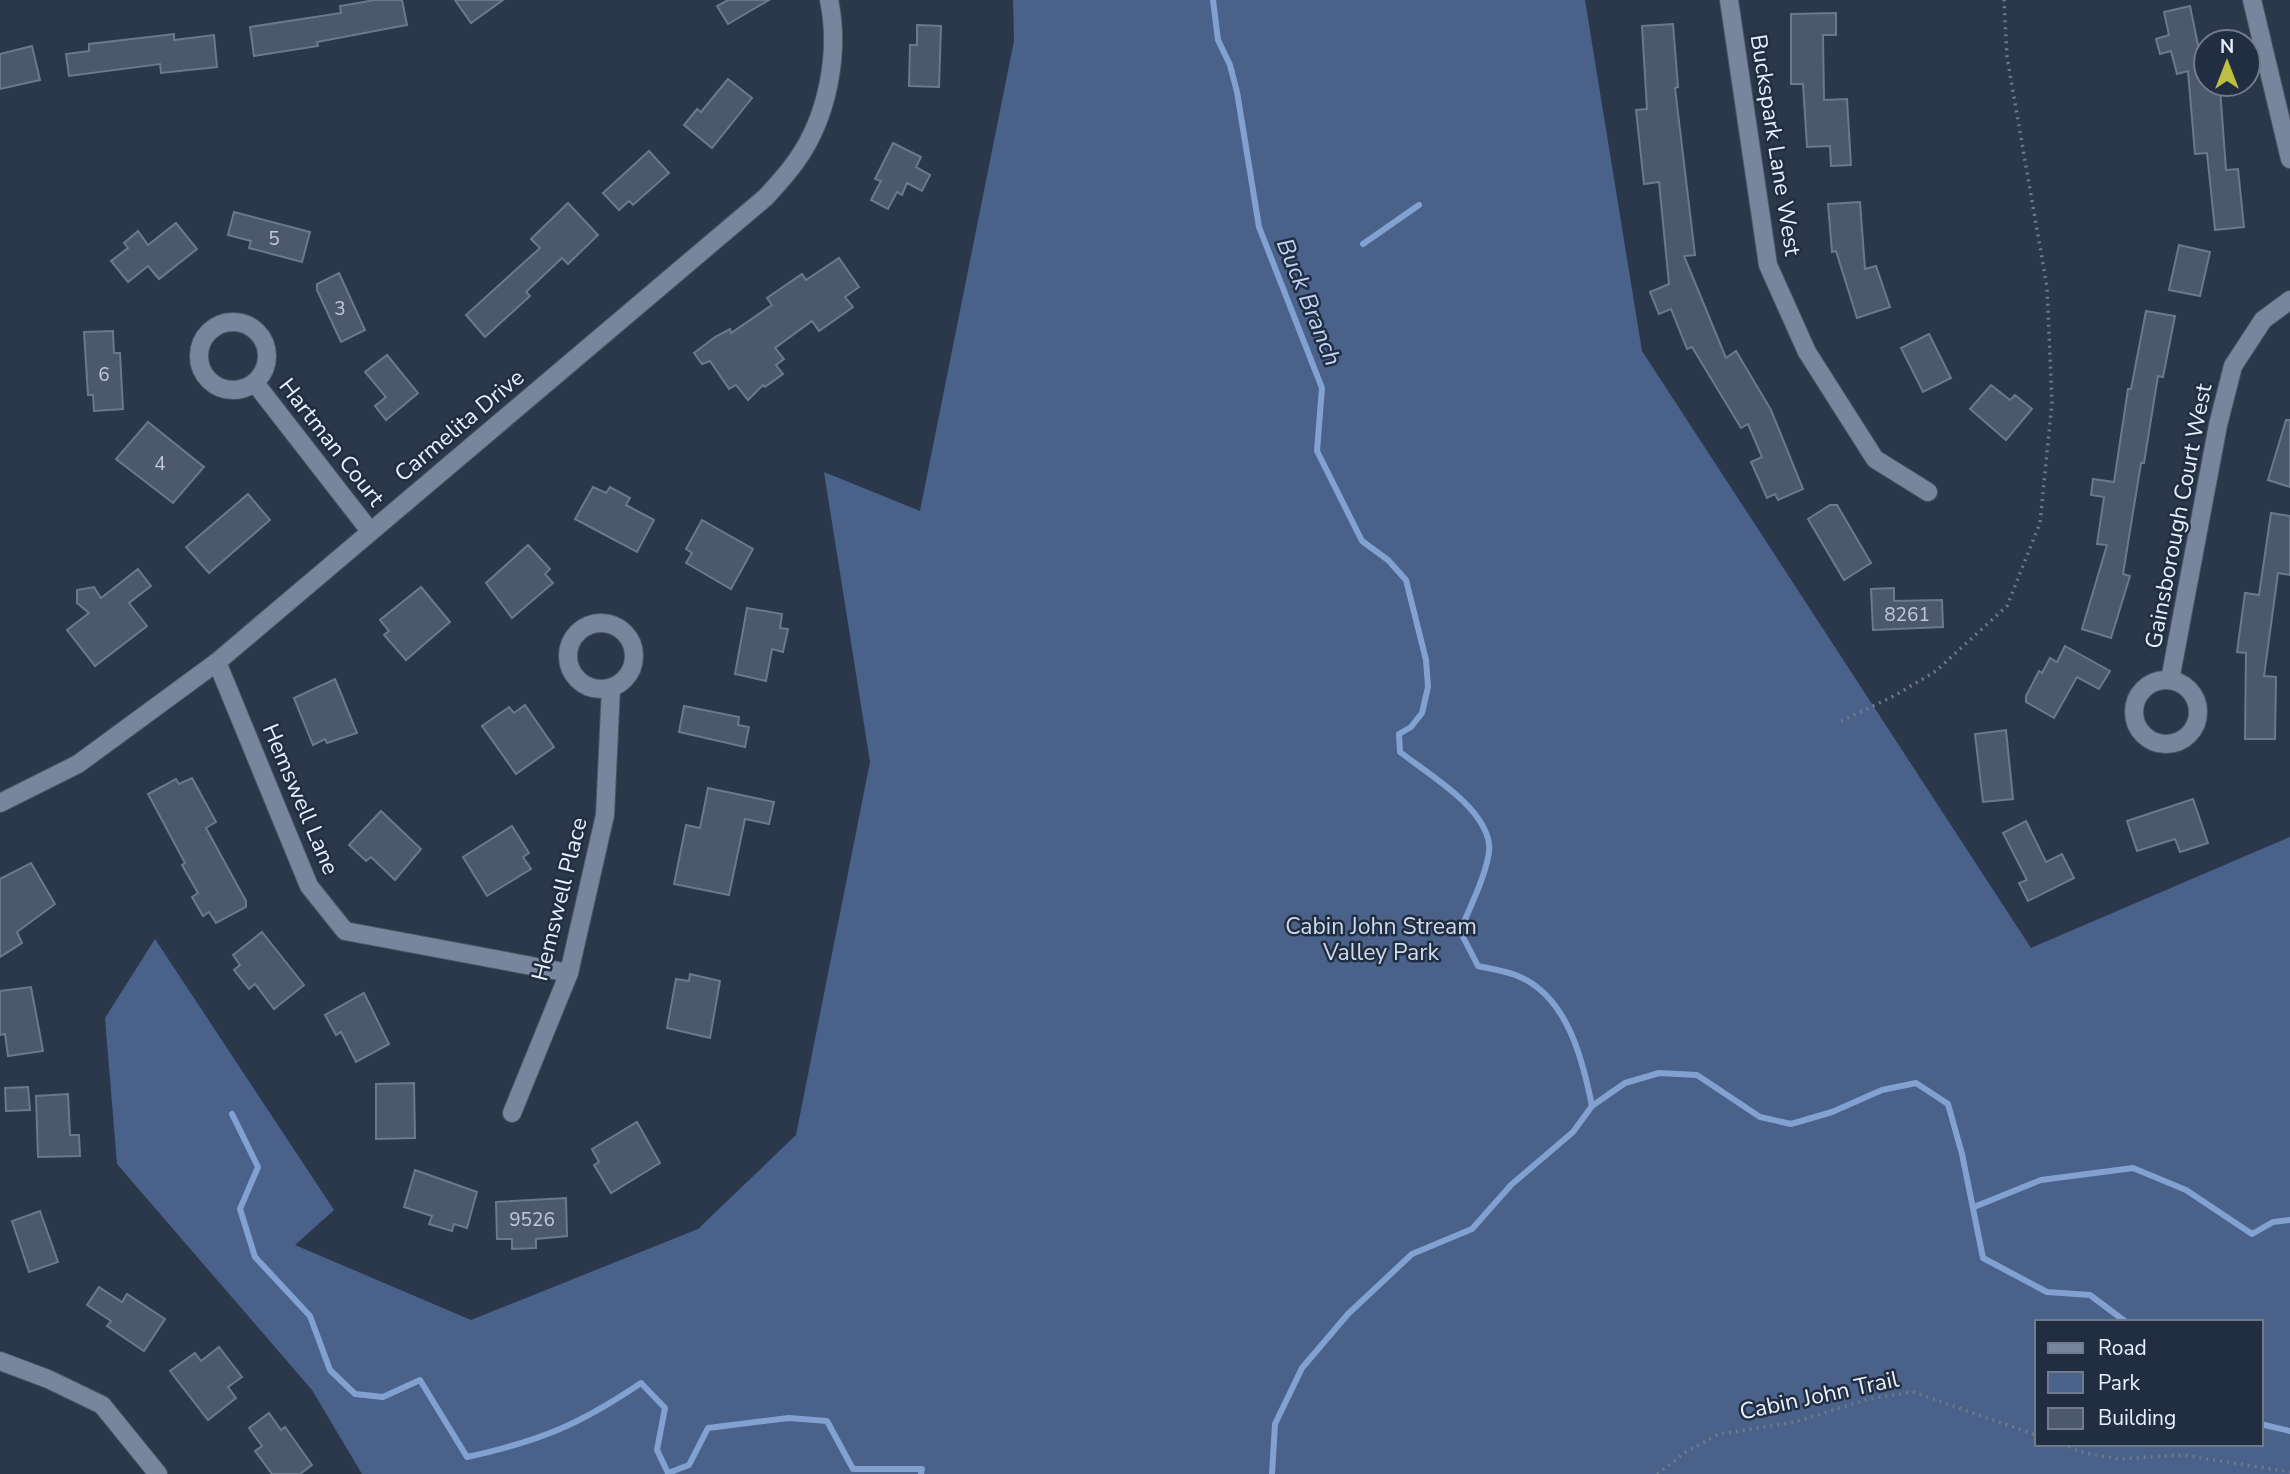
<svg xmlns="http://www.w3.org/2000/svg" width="2290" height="1474" viewBox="0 0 2290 1474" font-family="'Nunito Sans',sans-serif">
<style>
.green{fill:#4a628a;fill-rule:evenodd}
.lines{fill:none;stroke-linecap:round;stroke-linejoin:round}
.stream{stroke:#82a0d0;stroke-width:6}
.building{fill:#4b586e;stroke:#6b798f;stroke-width:2}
.minor-casing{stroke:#4a5565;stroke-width:20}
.path{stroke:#6e798a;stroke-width:3.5;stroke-dasharray:2 5;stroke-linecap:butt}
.minor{stroke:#78869d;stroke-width:18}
.labels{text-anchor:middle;stroke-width:5;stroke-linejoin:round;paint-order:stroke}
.number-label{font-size:19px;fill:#c1cad9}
.street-label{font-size:23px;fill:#e8f0fd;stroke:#212d40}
.park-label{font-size:23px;fill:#d0dbed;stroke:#212d40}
.water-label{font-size:24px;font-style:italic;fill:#bed4f7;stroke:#212d40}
</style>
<rect width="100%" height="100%" fill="#2b374b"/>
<path class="green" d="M1013,0H1585L1642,351L2031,948L2290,837V1474H362L312,1390L117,1164L105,1018L155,939L334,1210L295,1245L471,1320L698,1229L796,1135L870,762L824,472L920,511L1014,41ZM2036,1322H2260V1444H2036Z"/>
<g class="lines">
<g class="stream">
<path d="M1213,0L1218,40L1230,65L1237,92L1259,227L1322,388L1317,451L1362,541L1388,560L1406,580L1426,660L1428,687L1422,713L1411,727L1399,734L1400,752C1428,774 1484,806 1489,844C1492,863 1468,912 1460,931L1478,966C1491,969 1508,971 1520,977C1568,998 1583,1061 1592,1106"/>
<polyline points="1363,244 1419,205"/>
<path d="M232,1114L258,1167L240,1209L255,1257L310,1316L330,1370L355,1394L383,1397L420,1380L467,1457C540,1441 579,1425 641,1383L665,1408L657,1450L668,1473L689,1465L708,1428L789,1418L827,1421L853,1469H922L921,1474"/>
<polyline points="1974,1207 2041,1180 2133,1168 2186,1190 2252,1234 2273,1222 2290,1220"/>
<polyline points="2260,1424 2290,1431"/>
<polyline points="1272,1474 1275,1424 1302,1368 1348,1314 1412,1254 1472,1229 1511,1185 1573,1132 1592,1106 1625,1083 1659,1073 1697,1075 1760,1117 1791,1124 1832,1112 1882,1090 1916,1083 1948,1104 1962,1154 1983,1258 2047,1292 2090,1295 2126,1322"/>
</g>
</g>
<g class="building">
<polygon points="375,0 402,0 407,25 317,42 318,46 254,56 250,27 341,13 340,6"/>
<polygon points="455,0 503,0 471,23"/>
<polygon points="728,0 769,0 728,24 717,6"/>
<polygon points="2190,6 2206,84 2210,89 2220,88 2226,170 2238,169 2244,227 2215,230 2207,153 2195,154 2188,71 2177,74 2171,51 2160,54 2156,39 2169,35 2164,12"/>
<polygon points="1836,13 1836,35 1823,35 1824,100 1847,99 1851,165 1831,166 1830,146 1807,147 1803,84 1791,84 1791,14"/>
<polygon points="1673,24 1678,87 1675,88 1695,255 1684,256 1726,358 1736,351 1771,410 1803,489 1778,500 1775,494 1767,498 1751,462 1762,457 1748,424 1741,428 1692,347 1687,349 1671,309 1659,314 1650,292 1669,284 1659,182 1644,184 1636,110 1647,109 1642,26"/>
<polygon points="917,25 941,26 939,87 909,86 910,45 917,45"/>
<polygon points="174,34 174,40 214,35 217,67 161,73 160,64 69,76 66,54 89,51 89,44"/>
<polygon points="32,46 40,80 0,89 0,54"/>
<polygon points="728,79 752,98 712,148 684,125 697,109 701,112"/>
<polygon points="893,143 921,157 916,167 930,175 922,191 907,183 902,195 897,192 888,209 871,200 881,181 875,179"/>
<polygon points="649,151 669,173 633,205 629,201 619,210 603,193"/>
<polygon points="1860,202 1865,269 1876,266 1890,307 1857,318 1836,251 1832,252 1828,204"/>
<polygon points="568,203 598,235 568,264 562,258 526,292 530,296 485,337 466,315 540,248 531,239"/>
<polygon points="234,212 310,232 302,262 249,248 251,241 228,235"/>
<polygon points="176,223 197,249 159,279 148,266 128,282 111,261 128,248 124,243 138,231 148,245"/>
<polygon points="2179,245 2210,252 2200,296 2169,290"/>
<polygon points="839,258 859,287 845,297 853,307 819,331 812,321 775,348 784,359 776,365 783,374 765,387 763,385 748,400 736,385 729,389 710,361 702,364 694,353 715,337 730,329 731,333 772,305 767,298 802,274 806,280"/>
<polygon points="339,273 365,330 341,342 317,290 317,284"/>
<polygon points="2146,311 2175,316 2163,377 2158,376 2144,463 2141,463 2123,574 2130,576 2111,638 2082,629 2107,545 2097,544 2104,497 2091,495 2093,479 2114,482 2128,389 2131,389"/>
<polygon points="113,331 114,353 120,353 123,409 94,411 93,395 88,395 84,332"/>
<polygon points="1929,334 1951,378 1923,392 1901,348"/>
<polygon points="387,355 418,393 386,420 375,406 386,397 365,372"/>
<polygon points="1991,385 2010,400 2015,395 2032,409 2006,440 1970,409"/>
<polygon points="2286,420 2290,420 2290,487 2268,480"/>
<polygon points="148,422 204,467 173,503 116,459"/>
<polygon points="593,487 606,493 610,487 630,498 626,505 654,520 637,552 575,519"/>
<polygon points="248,494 270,520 209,573 186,547"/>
<polygon points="1830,505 1837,505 1871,563 1844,580 1808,519"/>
<polygon points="2271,513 2290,516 2290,575 2278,573 2264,676 2276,677 2275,739 2245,739 2246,653 2237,652 2245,593 2259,595"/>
<polygon points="702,520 753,549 731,589 686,563 692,553 686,549"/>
<polygon points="528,545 550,569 545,574 553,583 512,618 486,583"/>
<polygon points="138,569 151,586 129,603 147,626 95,666 67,630 89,613 77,603 77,590 94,587 101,598"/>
<polygon points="421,587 450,622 406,660 384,635 389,631 380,620"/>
<polygon points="1894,588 1894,601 1942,600 1943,627 1873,630 1871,589"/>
<polygon points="747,608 782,614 780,628 788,629 783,652 772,649 766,681 735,674"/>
<polygon points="2065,646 2110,671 2099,689 2077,677 2054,718 2026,702 2026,696 2039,671 2042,673 2050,658 2057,662"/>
<polygon points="335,679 357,733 327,743 325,739 313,745 294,698"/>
<polygon points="525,705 554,747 516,774 482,726 509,707 514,713"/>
<polygon points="684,706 739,717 738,725 749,727 745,747 679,732"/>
<polygon points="2006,730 2013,799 1983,802 1975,734"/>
<polygon points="192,778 216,822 206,828 246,901 246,907 216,923 209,912 203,916 192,897 198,893 182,865 185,863 148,794 176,779 179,784"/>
<polygon points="708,788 774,802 769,824 745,819 729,895 674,884 686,825 700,828"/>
<polygon points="2193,799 2208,843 2180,852 2175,839 2137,851 2127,821"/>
<polygon points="381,811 421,849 395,880 371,857 366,861 349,845"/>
<polygon points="2026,821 2046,862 2062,854 2074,878 2028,901 2019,883 2027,880 2003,833"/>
<polygon points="512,826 529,853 523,857 531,869 487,896 463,857"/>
<polygon points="31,863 55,904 17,932 22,943 0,957 0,879"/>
<polygon points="262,932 304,985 274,1009 255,984 249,989 234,970 240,965 233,955"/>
<polygon points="690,974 720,981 710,1038 667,1028 676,979 689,981"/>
<polygon points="31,987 43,1051 8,1056 5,1034 0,1035 0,991"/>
<polygon points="364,993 389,1044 356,1062 341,1032 336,1035 325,1015"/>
<polygon points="414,1083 415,1138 376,1139 376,1084"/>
<polygon points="28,1087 30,1110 6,1111 5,1088"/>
<polygon points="68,1094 70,1135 79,1135 80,1156 38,1157 36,1096"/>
<polygon points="637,1122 660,1163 611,1193 594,1165 599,1162 592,1149"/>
<polygon points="415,1170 477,1192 467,1228 454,1224 452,1231 429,1224 432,1216 404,1207"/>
<polygon points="566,1198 567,1236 536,1239 536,1248 512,1249 512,1239 497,1239 496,1202"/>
<polygon points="40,1211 58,1262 29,1272 12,1221"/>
<polygon points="99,1287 122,1302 127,1294 165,1319 144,1351 107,1326 111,1321 87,1305"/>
<polygon points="219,1347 242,1377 228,1387 236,1398 208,1420 170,1371 195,1353 201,1361"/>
<polygon points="269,1413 281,1430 285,1427 312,1465 300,1474 272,1474 255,1451 262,1446 249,1428"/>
</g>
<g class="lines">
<defs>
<g id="minor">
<polyline points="1729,0 1768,265 1807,352 1875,459 1928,492"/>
<polyline points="2252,0 2290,159"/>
<circle cx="233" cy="356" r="34"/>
<polyline points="255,383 370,531"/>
<circle cx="601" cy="656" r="33"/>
<polyline points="217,662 309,886 345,931 569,973"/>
<polyline points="2170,680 2218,425 2233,366 2263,320 2290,300"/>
<circle cx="2166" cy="712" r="32"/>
<path d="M0,803L78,764L217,662L766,197C777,185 788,173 797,160C828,116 840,52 829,0"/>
<polyline points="512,1113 569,973 605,815 611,688"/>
<polyline points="0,1361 48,1379 102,1405 158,1474"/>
</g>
</defs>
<use href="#minor" class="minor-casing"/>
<g class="path">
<polyline points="1841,721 1894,696 1936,671 2007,606 2040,523 2052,402 2047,287 2007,57 2004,0"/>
<polyline points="2062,1444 2084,1453 2119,1459 2183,1455 2290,1472"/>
<polyline points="1657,1474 1686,1452 1719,1434 1795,1422 1868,1399 1913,1392 2036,1435"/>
</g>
<use href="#minor" class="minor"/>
</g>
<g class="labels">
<g class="number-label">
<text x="274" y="245">5</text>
<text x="340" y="315">3</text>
<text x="104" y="381">6</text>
<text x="160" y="470">4</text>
<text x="1907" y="621">8261</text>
<text x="532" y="1226">9526</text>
</g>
<g class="street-label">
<text transform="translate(1776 145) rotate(81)" y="8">Buckspark Lane West</text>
<text transform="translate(459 425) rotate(-40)" y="8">Carmelita Drive</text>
<text transform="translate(332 442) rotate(52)" y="8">Hartman Court</text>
<text transform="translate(2178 516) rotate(-79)" y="8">Gainsborough Court West</text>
<text transform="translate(301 799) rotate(67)" y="8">Hemswell Lane</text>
<text transform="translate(559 899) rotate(-76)" y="8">Hemswell Place</text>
<text transform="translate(1819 1395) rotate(-12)" y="8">Cabin John Trail</text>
</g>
<g class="park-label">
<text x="1381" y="934">Cabin John Stream<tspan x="1381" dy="26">Valley Park</tspan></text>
</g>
<g class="water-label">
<text transform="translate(1309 302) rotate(68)" y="8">Buck Branch</text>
</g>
</g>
<rect x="2035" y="1320" width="228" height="126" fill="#212d40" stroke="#717b8c" stroke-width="2"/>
<rect x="2048" y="1343" width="35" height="10" fill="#78869d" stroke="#717b8c" stroke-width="2"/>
<text x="2098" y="1355" font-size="21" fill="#e8f0fd">Road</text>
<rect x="2048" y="1372" width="35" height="21" fill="#4a628a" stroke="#717b8c" stroke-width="2"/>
<text x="2098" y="1390" font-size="21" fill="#e8f0fd">Park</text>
<rect x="2048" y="1408" width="35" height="21" fill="#4b586e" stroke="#717b8c" stroke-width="2"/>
<text x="2098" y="1425" font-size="21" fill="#e8f0fd">Building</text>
<g transform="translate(2227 63)"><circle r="33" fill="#212d40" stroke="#717b8c" stroke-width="2"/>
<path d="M0-5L12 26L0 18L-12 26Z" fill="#bdbf43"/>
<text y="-10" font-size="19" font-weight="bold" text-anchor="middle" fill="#e8f0fd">N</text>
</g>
</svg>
